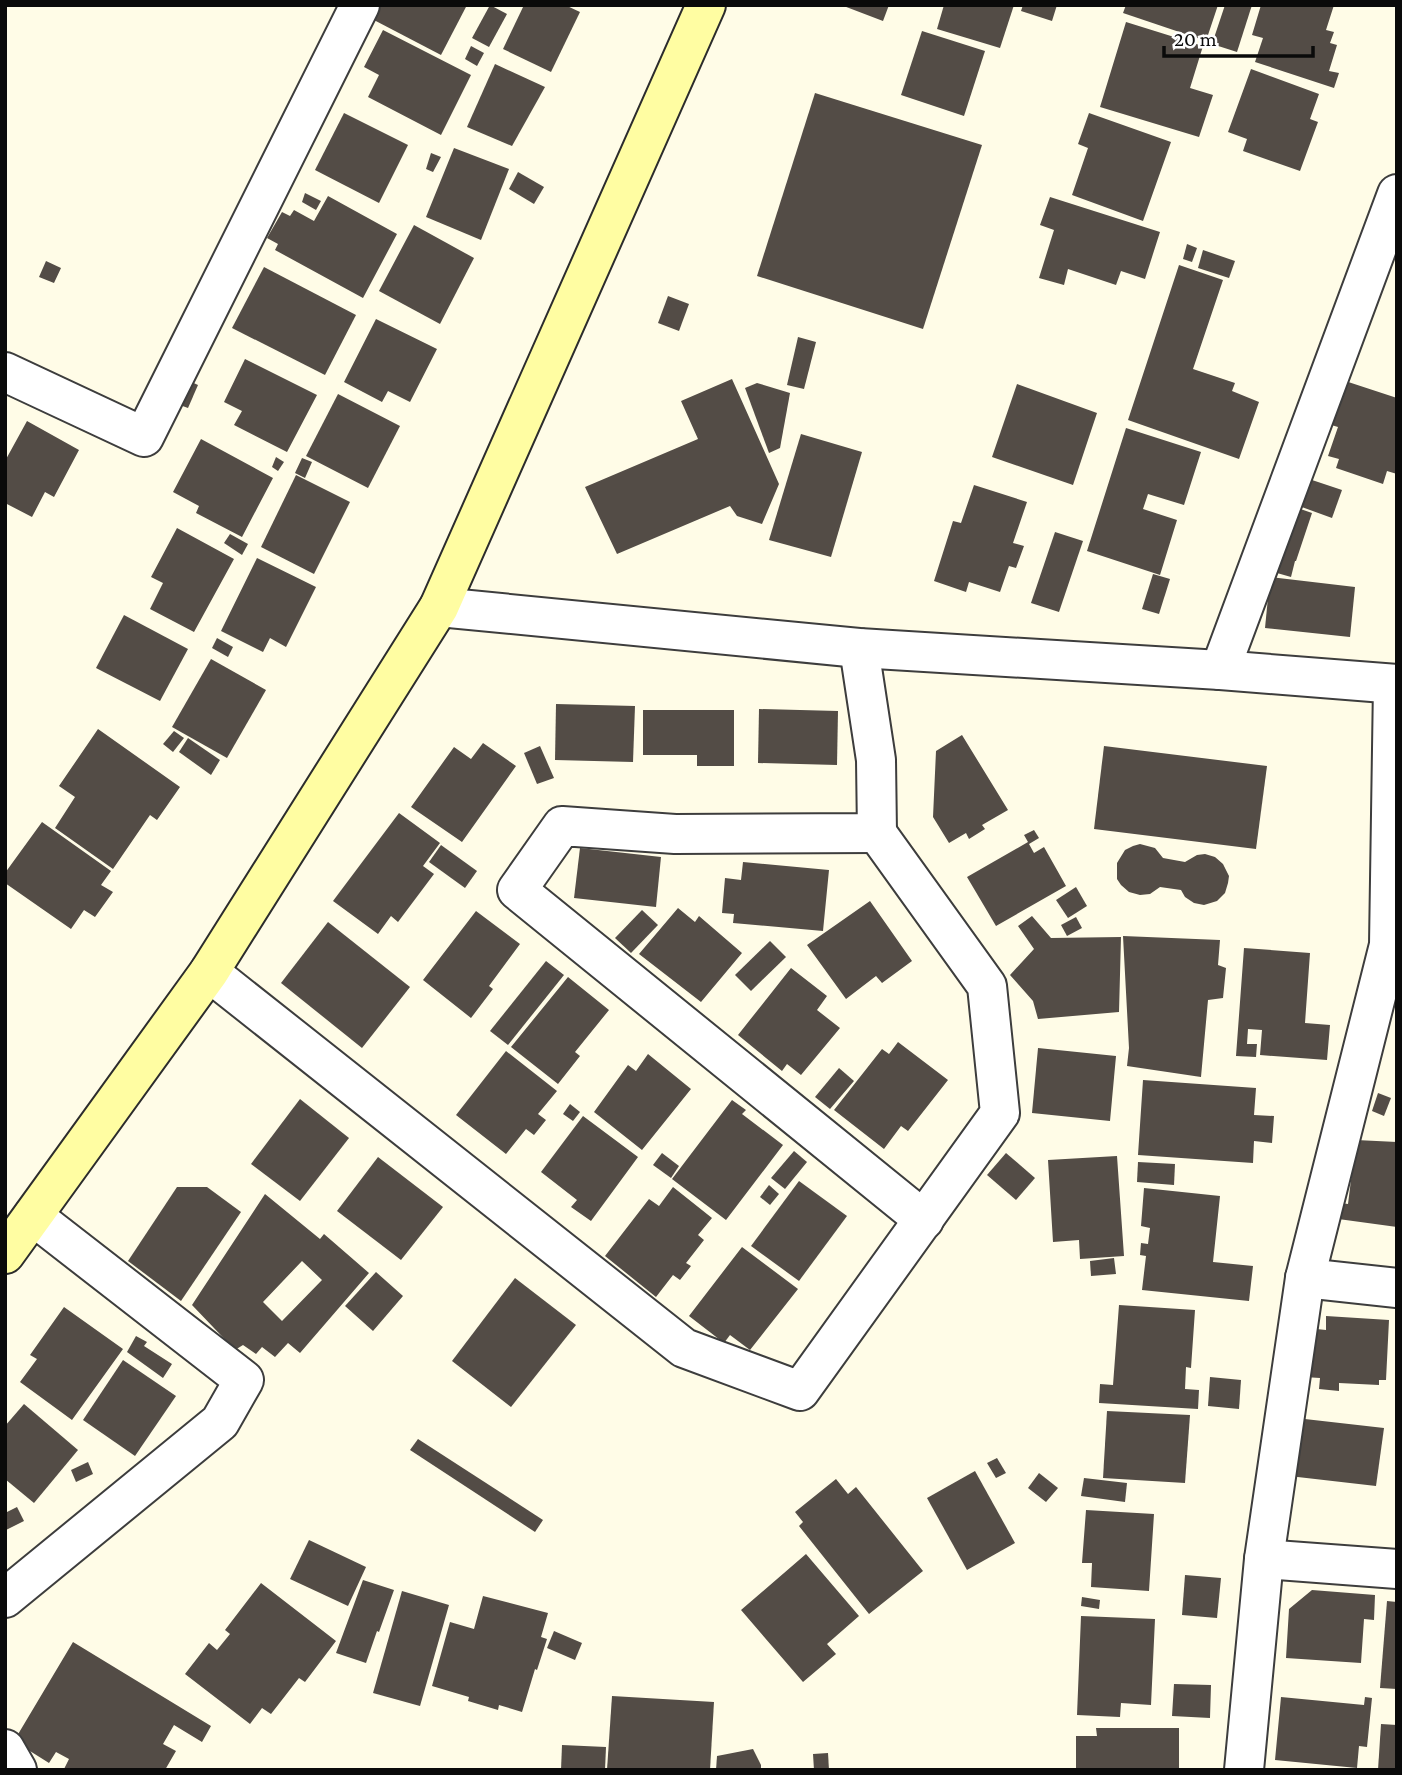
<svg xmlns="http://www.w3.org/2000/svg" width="1402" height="1775" viewBox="0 0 1402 1775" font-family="'Crimson Pro',serif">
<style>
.building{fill:#534c46;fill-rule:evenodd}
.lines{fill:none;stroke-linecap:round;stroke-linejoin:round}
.street-casing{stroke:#3d3d3d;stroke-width:42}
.secondary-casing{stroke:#2c2c2c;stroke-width:42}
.street{stroke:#fff;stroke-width:38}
.secondary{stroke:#fffda2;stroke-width:38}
</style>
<rect width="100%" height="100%" fill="#fffce7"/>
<g class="building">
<polygon points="379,5 467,5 441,55 372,19"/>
<polygon points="490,5 507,14 489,47 472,38"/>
<polygon points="524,5 565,5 580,12 551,72 503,49"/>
<polygon points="841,5 889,5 883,21"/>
<polygon points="944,5 1014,5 1000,48 937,29"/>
<polygon points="1023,5 1057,5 1052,21 1021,11"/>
<polygon points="1126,5 1218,5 1206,41 1123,13"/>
<polygon points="1225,5 1252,5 1237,52 1212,44"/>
<polygon points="1261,5 1334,5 1326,30 1334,32 1330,43 1337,45 1329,71 1339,73 1334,88 1255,62 1263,38 1252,35"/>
<polygon points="1126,22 1203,46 1190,88 1213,95 1199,137 1100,107"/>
<polygon points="383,30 471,75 441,135 368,97 379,75 364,67"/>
<polygon points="922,31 985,51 964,116 901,95"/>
<polygon points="471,46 484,53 477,66 465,59"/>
<polygon points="495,64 545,87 512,146 467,127"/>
<polygon points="1251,69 1319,94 1310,119 1318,122 1300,171 1243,151 1247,139 1228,132"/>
<polygon points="815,93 982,145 923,329 757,276"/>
<polygon points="344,113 408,145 379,203 315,170"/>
<polygon points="1089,113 1171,142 1143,221 1072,195 1088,148 1078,144"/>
<polygon points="454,148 509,169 481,240 426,217"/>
<polygon points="431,153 441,157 433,172 426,169"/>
<polygon points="518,172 544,187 534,204 509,189"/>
<polygon points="305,193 321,201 316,210 302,202"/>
<polygon points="328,196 397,234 363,298 275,250 278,244 267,238 282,212 290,216 294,210 314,221"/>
<polygon points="1050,197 1160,232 1145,279 1121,271 1116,285 1068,269 1064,285 1039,278 1054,230 1040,225"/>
<polygon points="414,225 474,258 440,324 379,291"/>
<polygon points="1187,244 1197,248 1192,262 1183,259"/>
<polygon points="1203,250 1235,261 1229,278 1198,268"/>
<polygon points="46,261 61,268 54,283 39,277"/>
<polygon points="1179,265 1223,280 1193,369 1235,383 1232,391 1259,402 1239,459 1128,420"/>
<polygon points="264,267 356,315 325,375 232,328"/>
<polygon points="668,296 689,304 679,331 658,323"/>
<polygon points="376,319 437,349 410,402 388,391 382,402 344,382"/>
<polygon points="798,337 816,342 804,389 787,385"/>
<polygon points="245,359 317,395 287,452 234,425 242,411 224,402"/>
<polygon points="1330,376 1397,398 1397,474 1387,471 1383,484 1336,468 1339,459 1328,456 1338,427 1328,424"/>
<polygon points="732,379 779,484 762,524 737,516 730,506 617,554 585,487 698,439 681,401"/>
<polygon points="187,380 198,385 188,408 177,404"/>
<polygon points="757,383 790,393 780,448 769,453 745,388"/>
<polygon points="1017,384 1097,413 1073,485 992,457"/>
<polygon points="338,394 400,426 368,488 306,456"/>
<polygon points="27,421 79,450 54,497 45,492 32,517 5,503 5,461"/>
<polygon points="1126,428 1201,452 1184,505 1148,494 1143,509 1177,520 1160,575 1087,551"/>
<polygon points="801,434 862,452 831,557 769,540"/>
<polygon points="201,439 273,478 242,537 196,513 199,506 173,492"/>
<polygon points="276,457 284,462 278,471 272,467"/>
<polygon points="302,458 312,462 305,478 295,473"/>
<polygon points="296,475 350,502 314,574 261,547"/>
<polygon points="1297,475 1342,490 1332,518 1288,502"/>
<polygon points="974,485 1027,502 1013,543 1024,546 1016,568 1009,566 1000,592 969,582 966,592 934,581 953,521 961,523"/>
<polygon points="1286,504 1312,513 1296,561 1295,561 1291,577 1263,569"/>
<polygon points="177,528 234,559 194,632 150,609 163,583 151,577"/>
<polygon points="1055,532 1083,541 1059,612 1031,603"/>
<polygon points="230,534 248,544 242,555 224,543"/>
<polygon points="257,558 316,587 286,647 270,638 263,652 221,631"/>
<polygon points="1153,574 1170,579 1159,614 1142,609"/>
<polygon points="1270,577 1355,587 1350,637 1265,628"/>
<polygon points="124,615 188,649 160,701 96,668"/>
<polygon points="217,638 233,647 228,657 212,648"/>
<polygon points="211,659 266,690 227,758 172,727"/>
<polygon points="556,704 635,706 633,762 555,760"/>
<polygon points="759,709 838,711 837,765 758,763"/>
<polygon points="643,710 734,710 734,766 697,766 697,755 643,755"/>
<polygon points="98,729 180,787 157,820 150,815 113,869 55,828 75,797 59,786"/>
<polygon points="174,731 184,738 173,752 163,744"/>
<polygon points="962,735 1008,810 982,825 985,829 969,839 966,833 949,843 933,817 936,751"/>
<polygon points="188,738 220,760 211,775 179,752"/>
<polygon points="483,743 516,766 462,842 411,807 454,747 471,759"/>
<polygon points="540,746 554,778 537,784 524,753"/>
<polygon points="1104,746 1267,766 1256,849 1094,829"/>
<polygon points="399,813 440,843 423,866 434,874 398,922 391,916 378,934 333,901"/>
<polygon points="42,822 111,871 101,885 113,892 95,917 84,910 71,929 5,883 5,873"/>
<polygon points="1034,830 1039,838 1029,844 1034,853 1044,847 1066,886 996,926 967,877 1028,842 1024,835"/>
<polygon points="1140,844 1155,848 1163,858 1185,862 1197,855 1205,854 1215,857 1223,864 1229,876 1228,883 1225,893 1217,901 1204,905 1194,903 1185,897 1181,890 1160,887 1150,894 1140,895 1129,892 1121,885 1117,879 1117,863 1125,850 1133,846"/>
<polygon points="441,845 477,871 465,888 429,862"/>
<polygon points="580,848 661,857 656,907 574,898"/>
<polygon points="743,862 829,870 823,931 733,923 734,914 722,913 725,878 741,880"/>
<polygon points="1076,887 1087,906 1068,918 1056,900"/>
<polygon points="870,901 912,961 882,983 876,976 846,999 807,945"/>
<polygon points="678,908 695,922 699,916 742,953 701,1002 639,954"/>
<polygon points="642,910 658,925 631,953 615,938"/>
<polygon points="476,911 520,944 489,986 493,989 471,1018 423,980"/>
<polygon points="1032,916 1051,938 1121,937 1119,1012 1038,1019 1033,1001 1010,975 1034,949 1018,926"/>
<polygon points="1076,917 1082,928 1067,936 1061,925"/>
<polygon points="328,922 410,987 362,1048 281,983"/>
<polygon points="1123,936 1220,940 1218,965 1226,968 1223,998 1208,1000 1201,1077 1127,1066 1129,1048"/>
<polygon points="770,941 786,957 751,991 735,975"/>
<polygon points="1244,948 1310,953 1305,1023 1330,1025 1327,1060 1260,1055 1262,1030 1248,1029 1247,1044 1257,1044 1256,1057 1236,1056"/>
<polygon points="546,961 564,975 508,1045 490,1031"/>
<polygon points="791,968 827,996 817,1010 840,1028 801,1075 787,1064 782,1071 738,1035"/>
<polygon points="568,977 609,1010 575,1052 580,1056 558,1084 511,1047"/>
<polygon points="898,1042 948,1080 908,1131 901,1126 884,1149 834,1110 882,1049 889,1054"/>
<polygon points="1038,1048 1116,1056 1110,1121 1032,1113"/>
<polygon points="506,1051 557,1091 538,1114 546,1120 534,1135 526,1129 506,1154 456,1115"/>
<polygon points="648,1054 691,1089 642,1150 594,1112 628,1065 636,1071"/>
<polygon points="839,1068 854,1081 830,1109 815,1097"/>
<polygon points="1143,1080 1256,1088 1254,1115 1274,1116 1272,1143 1254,1141 1253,1163 1138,1155"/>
<polygon points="1378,1093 1391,1098 1384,1116 1372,1111"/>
<polygon points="300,1099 349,1138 300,1201 251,1164"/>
<polygon points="732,1100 746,1110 742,1114 783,1145 726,1220 672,1179"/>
<polygon points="570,1104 580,1112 573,1121 563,1114"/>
<polygon points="583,1116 638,1157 591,1221 571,1207 577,1200 541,1172"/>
<polygon points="1356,1140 1397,1142 1397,1227 1331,1218 1334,1202 1348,1204"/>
<polygon points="794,1151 807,1162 785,1189 771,1178"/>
<polygon points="662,1153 679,1166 671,1178 653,1165"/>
<polygon points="1006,1153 1035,1178 1016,1200 987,1175"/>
<polygon points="1117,1156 1124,1256 1080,1259 1079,1240 1053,1242 1048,1160"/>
<polygon points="378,1157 443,1207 401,1260 337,1211"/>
<polygon points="1138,1162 1175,1164 1174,1185 1137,1182"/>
<polygon points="799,1181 847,1216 799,1281 751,1246"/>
<polygon points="769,1185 779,1194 770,1205 760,1197"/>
<polygon points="177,1187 207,1187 241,1212 181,1301 128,1261"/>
<polygon points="673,1187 712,1218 698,1235 704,1240 686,1263 691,1266 680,1280 673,1275 656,1297 605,1256 649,1199 659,1206"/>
<polygon points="1144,1188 1220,1196 1213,1262 1253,1266 1249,1301 1142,1290 1146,1256 1140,1255 1141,1243 1148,1244 1150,1228 1141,1226"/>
<path d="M265,1194L320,1239L324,1234L369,1273L300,1353L288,1343L275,1357L262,1347L256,1354L243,1345L235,1350L192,1305ZM302,1261L322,1280L282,1321L263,1302Z"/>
<polygon points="742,1247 798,1289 750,1350 730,1335 724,1343 689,1316"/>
<polygon points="1114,1258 1116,1274 1091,1276 1090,1261"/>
<polygon points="376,1272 403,1296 373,1331 345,1306"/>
<polygon points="515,1278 576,1325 511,1407 452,1361"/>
<polygon points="1119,1305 1195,1310 1191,1368 1186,1367 1185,1389 1199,1390 1198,1409 1099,1403 1100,1384 1113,1385"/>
<polygon points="64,1307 123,1349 72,1420 20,1382 37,1359 30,1355"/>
<polygon points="1326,1316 1389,1320 1386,1380 1379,1380 1379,1385 1339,1383 1339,1391 1319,1389 1320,1378 1304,1377 1307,1328 1326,1330"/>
<polygon points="136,1336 147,1342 144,1346 172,1364 163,1378 127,1352"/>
<polygon points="123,1360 176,1396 135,1456 83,1420"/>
<polygon points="1210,1377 1241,1380 1239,1409 1208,1406"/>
<polygon points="24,1404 78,1450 34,1503 5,1479 5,1426"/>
<polygon points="1107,1411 1190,1415 1185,1483 1103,1478"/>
<polygon points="1296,1418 1384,1428 1376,1486 1289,1476"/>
<polygon points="418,1439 543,1520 535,1532 410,1450"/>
<polygon points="997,1458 1006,1473 996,1478 987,1463"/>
<polygon points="88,1462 93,1474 76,1482 71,1470"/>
<polygon points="975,1471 1015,1543 967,1570 927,1498"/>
<polygon points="1039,1473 1058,1488 1046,1502 1028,1488"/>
<polygon points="1084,1478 1127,1483 1125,1502 1081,1496"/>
<polygon points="836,1479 848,1494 856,1487 923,1571 869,1614 799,1526 803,1522 795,1512"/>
<polygon points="17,1507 24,1521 6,1530 5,1513"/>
<polygon points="1086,1510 1154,1514 1149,1591 1091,1587 1092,1563 1082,1563"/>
<polygon points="309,1540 366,1567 348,1606 290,1579"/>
<polygon points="806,1554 859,1616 827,1644 836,1654 803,1682 741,1610"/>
<polygon points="1185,1575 1221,1578 1217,1618 1182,1615"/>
<polygon points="363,1580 394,1590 379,1632 377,1631 366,1663 336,1653"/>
<polygon points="261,1583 336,1641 305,1682 299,1678 271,1714 262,1708 250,1724 185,1674 209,1643 217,1650 230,1634 225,1630"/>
<polygon points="1312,1590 1375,1595 1374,1620 1364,1619 1361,1663 1286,1658 1289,1609"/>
<polygon points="402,1591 449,1605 420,1706 373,1693"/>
<polygon points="483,1596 548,1613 541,1637 547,1639 537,1670 535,1669 522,1712 499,1705 498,1710 468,1701 469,1697 432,1686 450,1622 474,1629"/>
<polygon points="1082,1597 1100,1600 1099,1609 1081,1606"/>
<polygon points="1387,1601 1397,1602 1397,1689 1380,1688"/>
<polygon points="1081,1616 1155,1619 1151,1705 1121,1703 1120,1717 1077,1715"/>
<polygon points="554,1631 582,1643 575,1660 547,1648"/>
<polygon points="73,1642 211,1726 202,1742 174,1725 163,1744 176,1751 165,1770 66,1770 64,1769 69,1759 56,1752 49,1763 14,1741"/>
<polygon points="1174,1684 1211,1685 1210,1718 1172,1716"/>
<polygon points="612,1696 714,1702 710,1770 607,1770"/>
<polygon points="1281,1697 1364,1705 1365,1697 1372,1698 1367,1747 1359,1746 1357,1768 1275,1760"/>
<polygon points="1381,1724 1397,1725 1397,1770 1378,1770"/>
<polygon points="1096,1728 1179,1728 1179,1770 1076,1770 1076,1736 1097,1736"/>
<polygon points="562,1745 606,1747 605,1770 561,1770"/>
<polygon points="753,1749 761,1765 761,1770 716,1770 717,1756"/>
<polygon points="828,1753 829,1770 814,1770 813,1754"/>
</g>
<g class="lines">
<defs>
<g id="street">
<polyline points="5,372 144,437 360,5"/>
<polyline points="439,607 859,648 1220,670 1397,684"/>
<polyline points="859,648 876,760 877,833 675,834 562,826 517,890 924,1220"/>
<polyline points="1220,670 1397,194"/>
<polyline points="209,972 684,1348 800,1391 1000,1113 987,986 877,833"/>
<polyline points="1305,1278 1397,1288"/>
<polyline points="1264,1559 1397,1569"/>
<polyline points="5,1598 220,1422 244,1380 33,1216"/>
<polyline points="5,1749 17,1770"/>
<polyline points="1244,1770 1264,1559 1305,1278 1389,945 1393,684"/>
</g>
<polyline id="secondary" points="5,1254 209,972 439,607 706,5"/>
</defs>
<use href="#street" class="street-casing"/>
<use href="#secondary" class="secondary-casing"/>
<use href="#street" class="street"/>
<use href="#secondary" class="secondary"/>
</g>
<rect width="1402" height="1775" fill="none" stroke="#0a0a0a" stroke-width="14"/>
<path d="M1164 46v10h149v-10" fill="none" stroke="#0a0a0a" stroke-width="3.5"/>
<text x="1174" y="46" font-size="21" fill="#0a0a0a" stroke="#ffffff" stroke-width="5" paint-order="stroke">20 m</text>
</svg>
